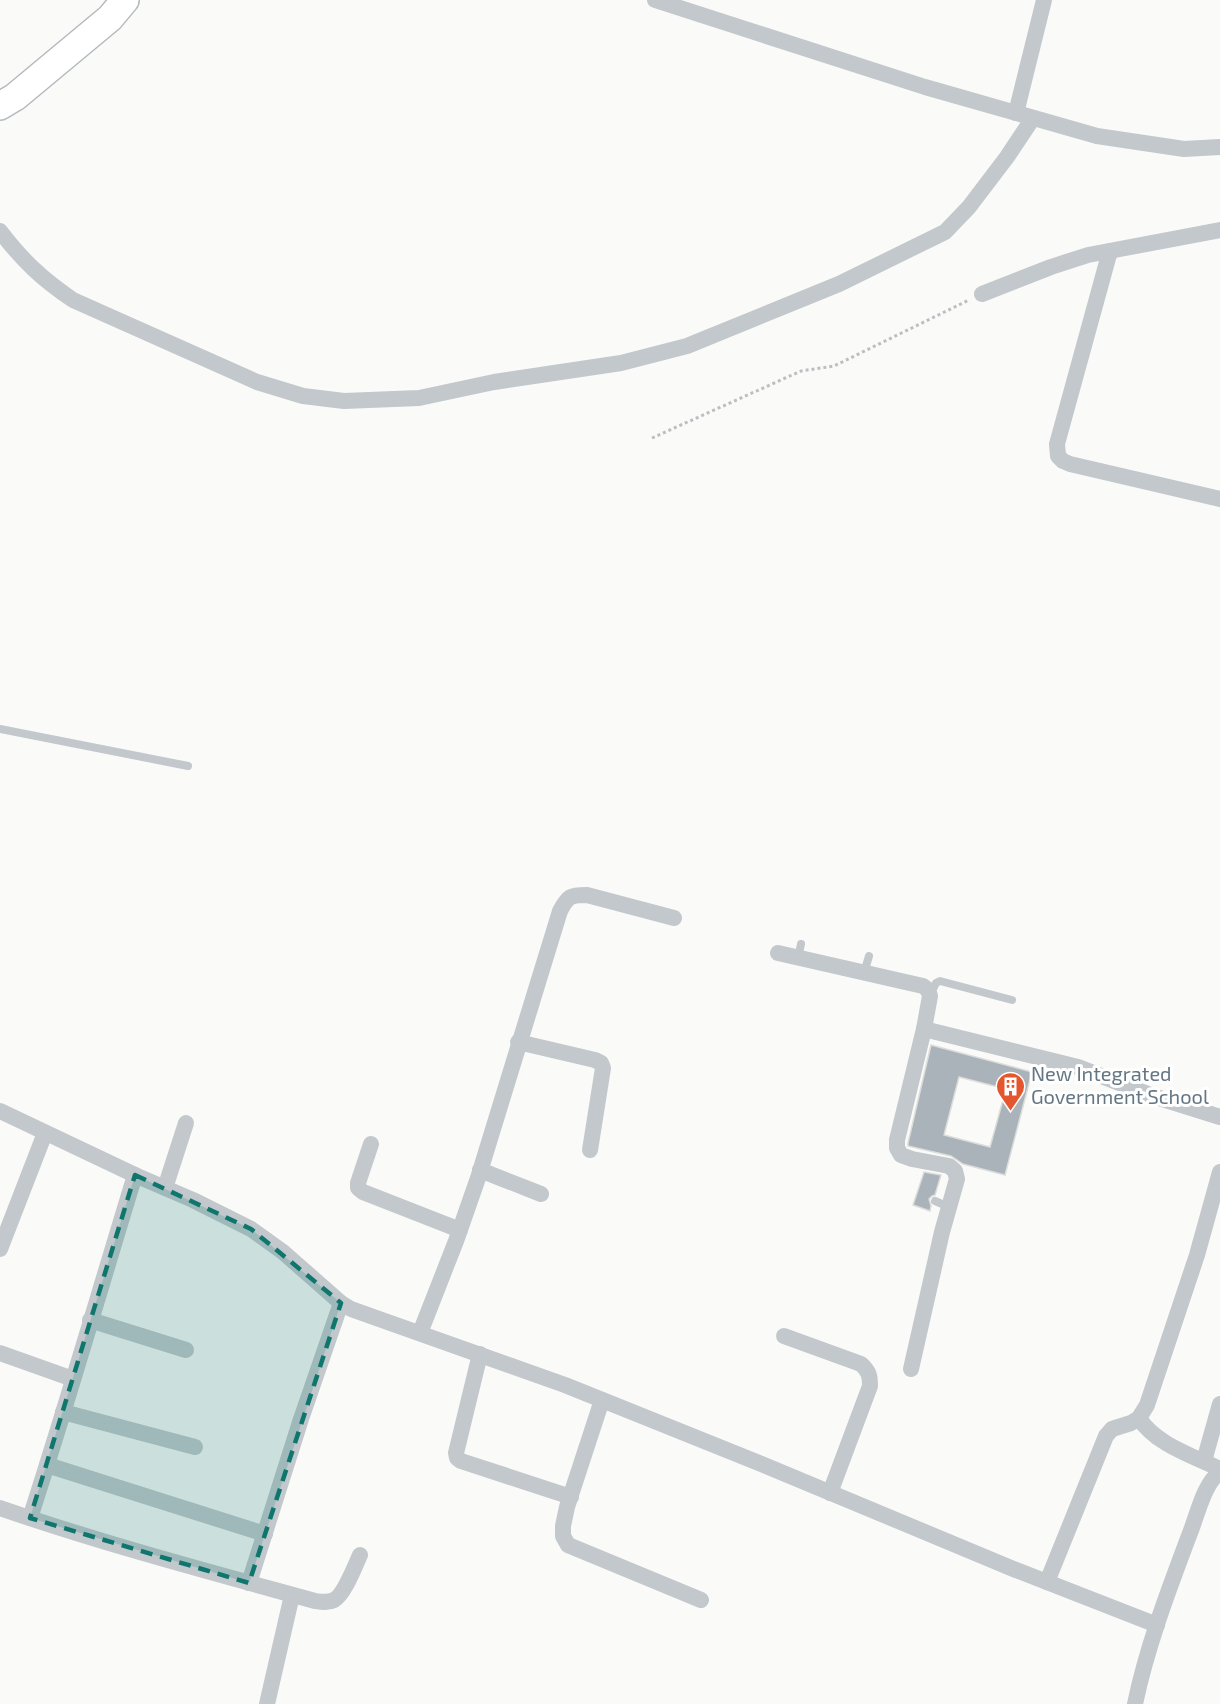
<svg xmlns="http://www.w3.org/2000/svg" width="1220" height="1704" viewBox="0 0 1220 1704" font-family="'Exo 2',sans-serif">
<style>
.building{fill:#aab3b9;stroke:#dcdcda;stroke-width:1.5;fill-rule:evenodd}
.lines{fill:none;stroke-linecap:round;stroke-linejoin:round}
.primary-casing{stroke:#b5babe;stroke-width:30}
.path{stroke:#bbbfc2;stroke-width:3;stroke-dasharray:3 3;stroke-linecap:butt}
.service{stroke:#c3c8cc;stroke-width:8}
.minor{stroke:#c3c8cc;stroke-width:16}
.primary{stroke:#fff;stroke-width:27}
.marked{fill:#0f766e;fill-opacity:0.2;stroke:#0f766e;stroke-width:4.5;stroke-dasharray:12 8;stroke-linejoin:round}
.labels{text-anchor:middle;stroke-width:6;stroke-linejoin:round;paint-order:stroke}
.poi-label{font-size:20px;fill:#657683;stroke:#fff;text-anchor:start}
</style>
<rect width="100%" height="100%" fill="#fafaf8"/>
<g class="building">
<path d="M931,1045L1032,1072L1005,1175L963,1164L951,1156L908,1146V1143ZM959,1077L1006,1089L990,1147L944,1135Z"/>
<polygon points="924,1172 941,1175 935,1195 932,1196 929,1199 931,1206 930,1211 913,1205"/>
</g>
<g class="lines">
<defs>
<polyline id="primary" points="0,106 15,97 110,18 125,0"/>
</defs>
<use href="#primary" class="primary-casing"/>
<polyline class="path" points="652,438 801,371 834,366 969,300"/>
<g class="service">
<polyline points="0,729 188,766"/>
<polyline points="798,958 801,944"/>
<polyline points="864,973 869,956"/>
<polyline points="930,995 936,983 940,981 1012,1000"/>
<polyline points="935,1201 949,1207"/>
</g>
<g class="minor">
<polyline points="655,0 925,87 1097,136 1184,149 1220,147"/>
<polyline points="1016,113 1044,0"/>
<path d="M0,231C23,261 42,279 73,300L257,382L303,396L344,401L419,398L494,382L621,363L687,346L839,284L945,232L969,207L1007,157L1033,118"/>
<polyline points="1110,251 1057,444 1058,456 1063,461 1070,464 1220,499"/>
<polyline points="982,294 1051,267 1088,255 1220,230"/>
<polyline points="778,953 923,986 928,990 930,996 924,1029 897,1140 897,1148 901,1155 912,1159 949,1166 955,1171 957,1179 942,1232 911,1369"/>
<polyline points="924,1029 1078,1067 1153,1096 1220,1117"/>
<polyline points="518,1042 595,1060 601,1063 603,1068 590,1150"/>
<polyline points="0,1111 135,1175 193,1200 251,1229 283,1252 341,1303 351,1309 565,1385 759,1463 1016,1570 1157,1625"/>
<polyline points="371,1144 358,1183 358,1188 363,1192 460,1230"/>
<polyline points="480,1170 541,1194"/>
<polyline points="165,1188 186,1123"/>
<polyline points="0,1249 45,1133"/>
<polyline points="90,1320 186,1350"/>
<path d="M420,1333L456,1241L478,1178L560,911C568,896 570,895 587,895L674,918"/>
<path d="M784,1336L861,1364C869,1371 870,1376 870,1386L830,1493"/>
<polyline points="0,1353 73,1379"/>
<polyline points="480,1354 456,1453 457,1458 461,1461 571,1497"/>
<polyline points="602,1400 567,1507 563,1526 563,1536 568,1545 701,1600"/>
<polyline points="63,1412 195,1447"/>
<path d="M1139,1418C1155,1444 1193,1456 1220,1469"/>
<polyline points="1204,1461 1220,1404"/>
<polyline points="47,1465 265,1534"/>
<path d="M0,1508C104,1544 210,1572 315,1601C322,1602 328,1603 334,1600C344,1595 355,1566 360,1555"/>
<path d="M30,1518C67,1404 100,1289 135,1175"/>
<polyline points="1047,1582 1106,1436 1112,1429 1131,1423 1139,1418 1147,1405 1197,1255 1220,1172"/>
<polyline points="249,1583 301,1419 341,1303"/>
<polyline points="267,1704 292,1595"/>
<path d="M1135,1704C1147,1646 1169,1589 1190,1533C1197,1516 1204,1483 1220,1472"/>
</g>
<use href="#primary" class="primary"/>
</g>
<path class="marked" d="M135,1175L251,1229L341,1303L249,1583L30,1518Z"/>
<defs>
<symbol id="building-pin" viewBox="-11 -11 22 30"><path d="M0 17L-7.5 6A9.5 9.5 0 1 1 7.5 6Z" fill="#e4572e" stroke="#fff"/><path d="M-4-6H4V6H1V3H-1V6H-4ZM-2.5-4.3h1.7v1.8h-1.7ZM.8-4.3h1.7v1.8H.8ZM-2.5-1h1.7V.8h-1.7ZM.8-1h1.7V.8H.8Z" fill="#fff"/></symbol>
</defs>
<g fill-rule="evenodd">
<use href="#building-pin" x="994" y="1070" width="33" height="45"/>
</g>
<g class="labels">
<g class="poi-label">
<text x="1031" y="1081">New Integrated<tspan x="1031" dy="23">Government School</tspan></text>
</g>
</g>
</svg>
